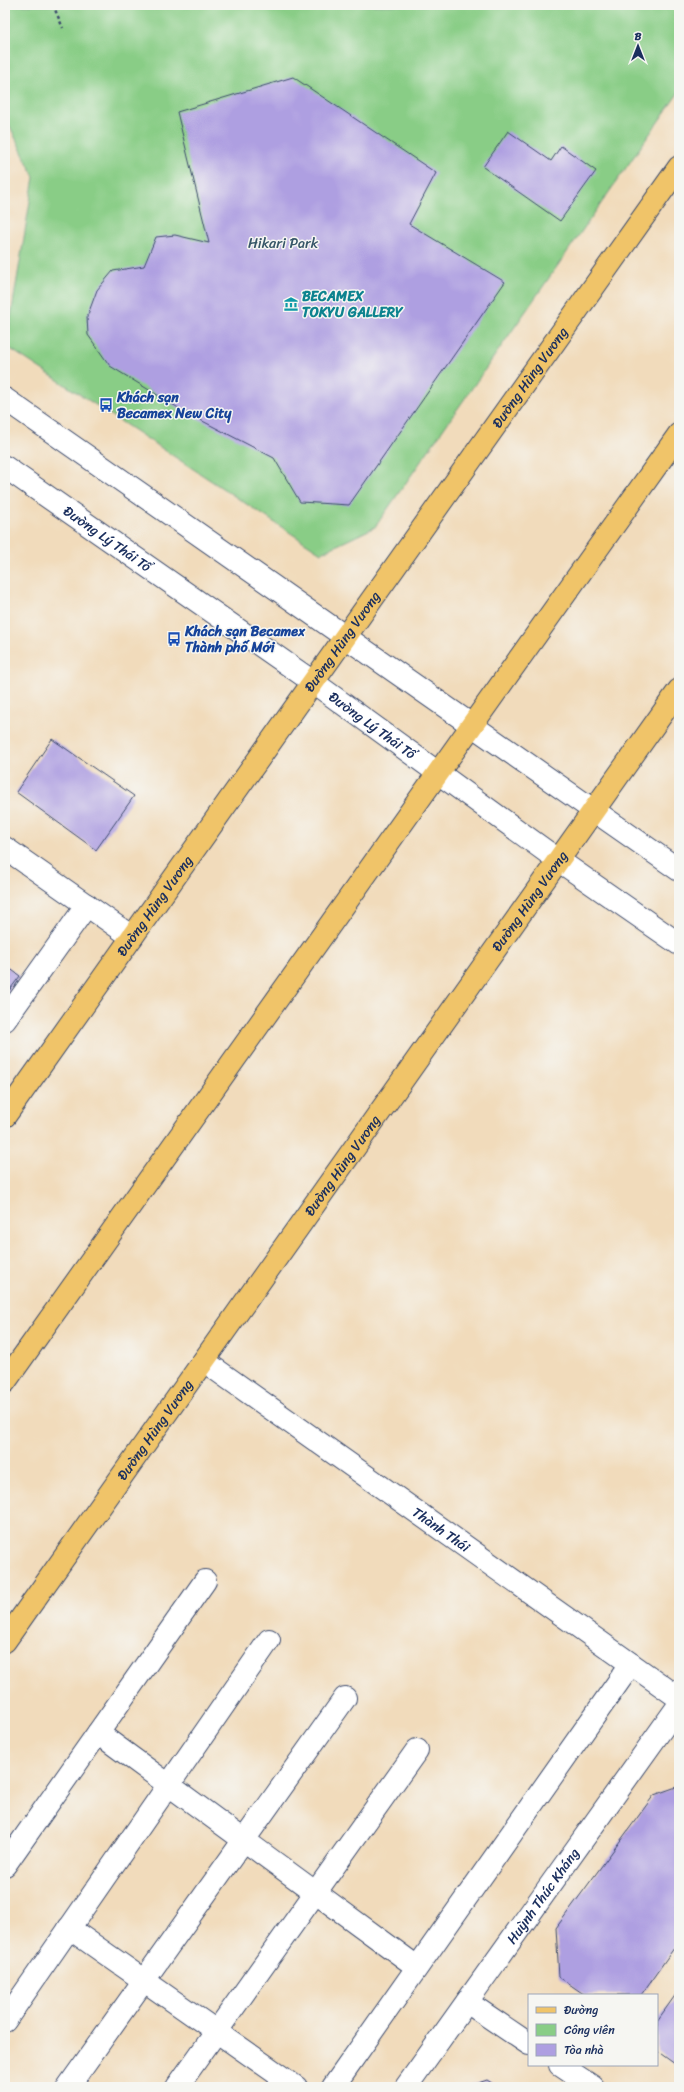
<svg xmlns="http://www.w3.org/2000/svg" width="684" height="2092" viewBox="0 0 684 2092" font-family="Sriracha,sans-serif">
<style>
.green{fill:#89cd86;stroke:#527e72}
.building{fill:#ae9fe1}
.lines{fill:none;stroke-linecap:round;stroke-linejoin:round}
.minor-casing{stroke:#3b496c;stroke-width:24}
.major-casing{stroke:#3b496c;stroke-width:24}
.path{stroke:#3b496c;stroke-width:2.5;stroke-dasharray:3 3;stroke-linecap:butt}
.minor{stroke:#fff;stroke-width:22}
.major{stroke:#f0c469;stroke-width:22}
.labels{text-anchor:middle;stroke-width:3;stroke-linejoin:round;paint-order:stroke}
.park-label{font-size:14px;fill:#365668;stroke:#f6f6f2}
.culture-label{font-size:14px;font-weight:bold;fill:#0d838f;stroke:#f6f6f2;text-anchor:start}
.street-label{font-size:14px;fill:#1b2f5e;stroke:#f6f6f2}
.transit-label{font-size:14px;font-weight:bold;fill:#164399;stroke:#f6f6f2;text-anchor:start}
</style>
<rect width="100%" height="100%" fill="#f6f6f2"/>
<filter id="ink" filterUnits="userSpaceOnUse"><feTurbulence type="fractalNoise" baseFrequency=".025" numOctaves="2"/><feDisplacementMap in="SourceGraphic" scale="8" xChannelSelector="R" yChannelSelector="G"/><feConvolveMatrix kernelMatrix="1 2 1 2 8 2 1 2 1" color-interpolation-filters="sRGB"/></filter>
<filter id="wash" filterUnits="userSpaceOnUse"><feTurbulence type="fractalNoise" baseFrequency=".012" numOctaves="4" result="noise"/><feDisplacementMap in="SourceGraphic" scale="16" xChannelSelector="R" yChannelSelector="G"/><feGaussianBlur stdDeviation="0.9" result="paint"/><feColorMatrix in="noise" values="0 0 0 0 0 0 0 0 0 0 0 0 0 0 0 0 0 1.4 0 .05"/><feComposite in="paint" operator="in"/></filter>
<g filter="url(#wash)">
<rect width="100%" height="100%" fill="#f1dbbb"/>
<polygon class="green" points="5,5 679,5 679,92 375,527 321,553 6,346 34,177 5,116"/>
<g id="blocks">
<g class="building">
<polygon points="293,77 436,173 409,224 505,282 349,505 300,502 274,458 185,412 110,366 88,335 87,317 97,290 113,271 144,266 156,237 175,235 209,243 177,112"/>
<polygon points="508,131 551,161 561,146 596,171 560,221 483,167"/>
<polygon points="52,739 134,796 96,850 16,792"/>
<polygon points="5,965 20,976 5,996"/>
<polygon points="679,1786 679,1941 641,1995 585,1995 559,1977 556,1928 654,1795"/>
<polygon points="679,1990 679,2067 657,2051 657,2021"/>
<polygon points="487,2080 498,2087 467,2087"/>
</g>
</g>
</g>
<g filter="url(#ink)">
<use href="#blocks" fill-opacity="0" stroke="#3b496c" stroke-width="1"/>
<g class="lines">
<defs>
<g id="minor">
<polyline points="5,399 679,870"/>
<path id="s1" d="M5,467L313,682L558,860L679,944"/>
<polyline points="5,848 132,937"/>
<polyline points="5,1020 87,905"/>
<path id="s2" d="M204,1361L679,1698"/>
<polyline points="98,1733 417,1967"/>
<polyline points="5,1865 205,1581"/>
<polyline points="69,1928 296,2087"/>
<polyline points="467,2002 529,2044"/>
<polyline points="5,2021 269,1640"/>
<polyline points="560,2065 593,2087"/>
<polyline points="68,2087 345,1698"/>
<polyline points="177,2087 417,1750"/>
<polyline points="333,2087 631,1664"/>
<path id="s3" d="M406,2087L679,1705"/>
</g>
<g id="major">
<path id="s4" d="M5,1116L679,167"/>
<polyline points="5,1382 679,434"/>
<path id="s5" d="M5,1641L679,690"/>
</g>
</defs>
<use href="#minor" class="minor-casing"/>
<use href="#major" class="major-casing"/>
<polyline class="path" points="53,5 63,28"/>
<use href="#minor" class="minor"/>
<use href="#major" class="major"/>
</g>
</g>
<defs>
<symbol id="museum-bare" viewBox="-9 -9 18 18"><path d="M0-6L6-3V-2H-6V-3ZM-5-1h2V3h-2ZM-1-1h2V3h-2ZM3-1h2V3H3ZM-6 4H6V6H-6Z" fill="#0f9aa8" stroke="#f6f6f2" stroke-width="2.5" paint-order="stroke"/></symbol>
<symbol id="bus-bare" viewBox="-9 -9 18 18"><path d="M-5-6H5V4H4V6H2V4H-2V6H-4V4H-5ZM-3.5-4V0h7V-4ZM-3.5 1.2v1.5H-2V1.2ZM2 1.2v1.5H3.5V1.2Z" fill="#1a4fb4" stroke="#f6f6f2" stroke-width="2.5" paint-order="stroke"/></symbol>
</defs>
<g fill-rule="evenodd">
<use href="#museum-bare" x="281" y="294" width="20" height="20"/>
<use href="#bus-bare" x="96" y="395" width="20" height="20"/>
<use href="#bus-bare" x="164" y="629" width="20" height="20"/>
</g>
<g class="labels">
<g class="park-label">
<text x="283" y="248">Hikari Park</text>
</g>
<g class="culture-label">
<text x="302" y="301">BECAMEX<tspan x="302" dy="16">TOKYU GALLERY</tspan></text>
</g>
<g class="street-label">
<text dy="5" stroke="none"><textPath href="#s4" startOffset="906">Đường Hùng Vương</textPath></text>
<text dy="5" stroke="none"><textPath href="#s1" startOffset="125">Đường Lý Thái Tổ</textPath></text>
<text dy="5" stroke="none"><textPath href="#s4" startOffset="582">Đường Hùng Vương</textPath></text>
<text dy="5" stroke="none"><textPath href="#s1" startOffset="449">Đường Lý Thái Tổ</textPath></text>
<text dy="5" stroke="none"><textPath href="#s5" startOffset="907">Đường Hùng Vương</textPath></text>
<text dy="5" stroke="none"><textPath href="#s4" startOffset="258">Đường Hùng Vương</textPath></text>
<text dy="5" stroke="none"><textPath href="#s5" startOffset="583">Đường Hùng Vương</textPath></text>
<text dy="5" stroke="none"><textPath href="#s5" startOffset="259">Đường Hùng Vương</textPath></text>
<text dy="5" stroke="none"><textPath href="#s2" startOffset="291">Thành Thái</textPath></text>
<text dy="5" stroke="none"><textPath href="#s3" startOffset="235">Huỳnh Thúc Kháng</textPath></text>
</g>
<g class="transit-label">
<text x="117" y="402">Khách sạn<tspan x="117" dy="16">Becamex New City</tspan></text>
<text x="185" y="636">Khách sạn Becamex<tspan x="185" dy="16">Thành phố Mới</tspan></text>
</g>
</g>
<rect width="684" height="2092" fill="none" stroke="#f6f6f2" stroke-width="20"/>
<rect x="528" y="1994" width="130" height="72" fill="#f6f6f2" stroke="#9ea6b7"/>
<rect x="536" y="2007" width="20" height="6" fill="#f0c469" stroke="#9ea6b7"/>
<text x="564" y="2014" font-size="12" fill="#1b2f5e">Đường</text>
<rect x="536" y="2024" width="20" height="12" fill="#89cd86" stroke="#9ea6b7"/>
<text x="564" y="2034" font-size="12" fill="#1b2f5e">Công viên</text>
<rect x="536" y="2044" width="20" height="12" fill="#ae9fe1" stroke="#9ea6b7"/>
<text x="564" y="2054" font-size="12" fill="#1b2f5e">Tòa nhà</text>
<g transform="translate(638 46)" stroke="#f6f6f2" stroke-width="3" paint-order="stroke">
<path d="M0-3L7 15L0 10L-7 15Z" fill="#1b2f5e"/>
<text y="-6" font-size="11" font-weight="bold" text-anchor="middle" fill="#1b2f5e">B</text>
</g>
</svg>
